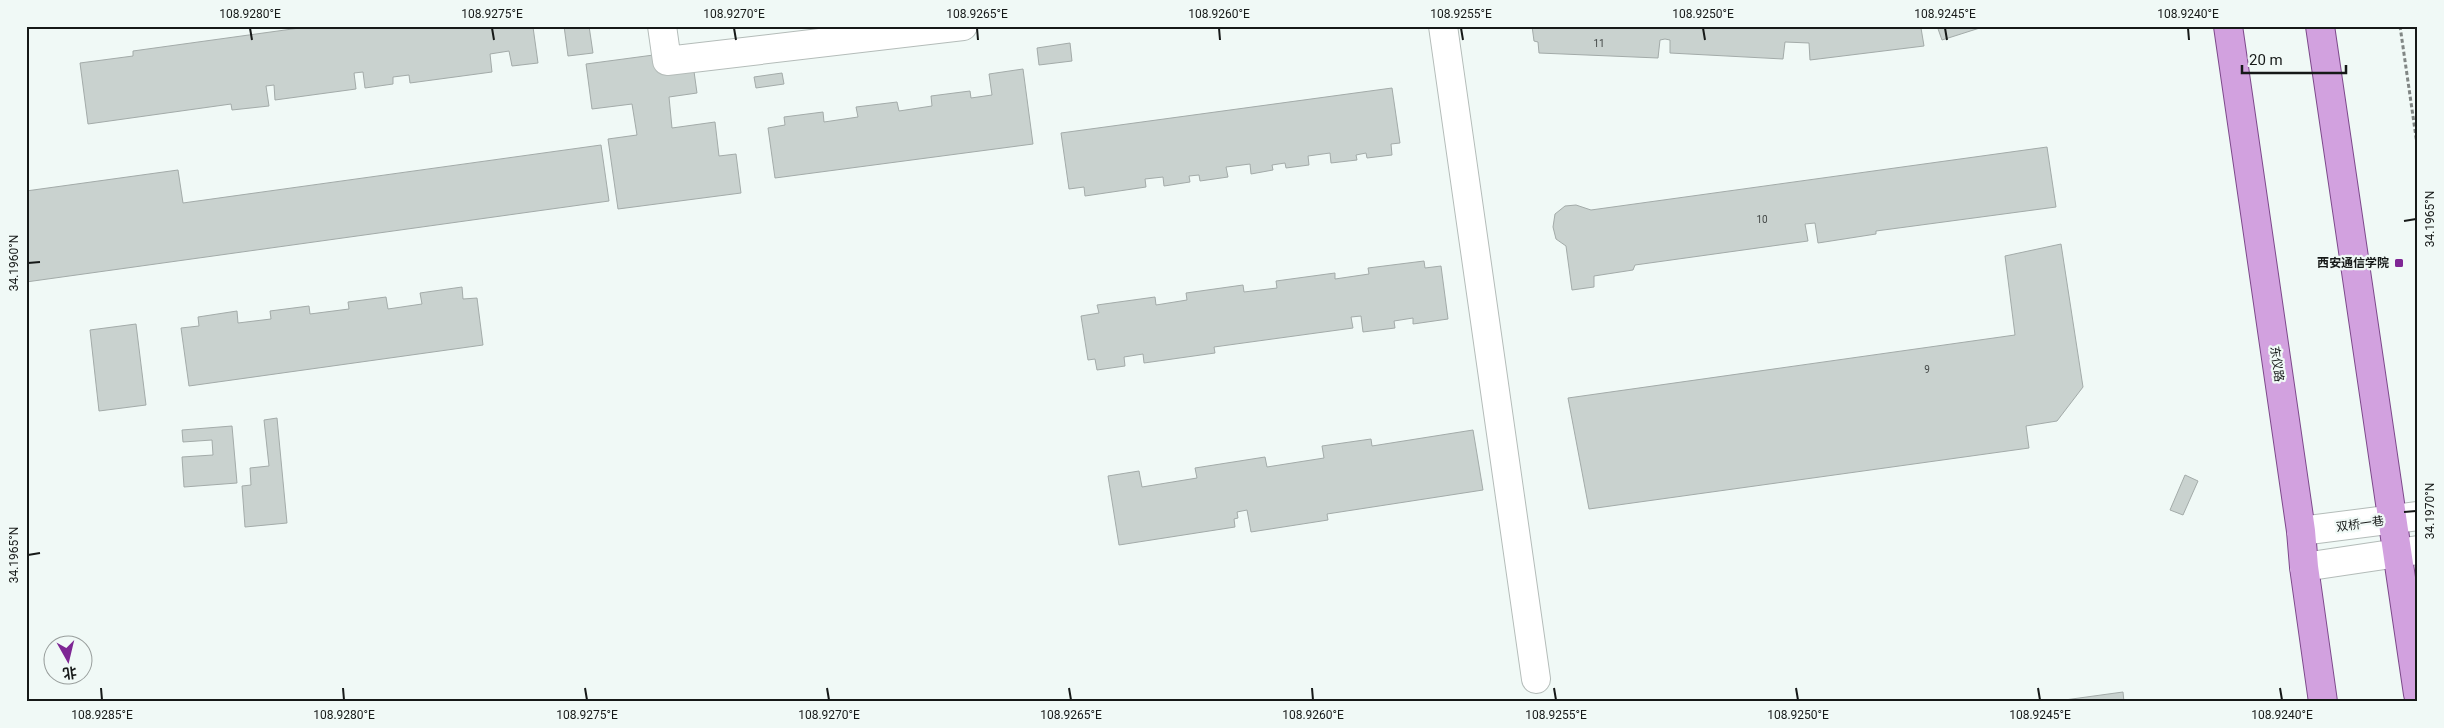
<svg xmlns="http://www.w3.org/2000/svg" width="2444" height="728" viewBox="0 0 2444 728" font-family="Roboto,'Noto Sans SC',sans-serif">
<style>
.building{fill:#c9d2cf;stroke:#a3aba9}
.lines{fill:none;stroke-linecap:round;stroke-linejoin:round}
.minor-casing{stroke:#b4bcb9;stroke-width:30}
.major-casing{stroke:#7d498b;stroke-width:30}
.path{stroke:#808684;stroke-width:3;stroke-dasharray:4 2.5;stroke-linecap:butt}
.minor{stroke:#fff;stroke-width:28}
.major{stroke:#d2a1df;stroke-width:28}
.ticks{fill:none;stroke:#161918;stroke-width:2}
.poi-dot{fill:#7e2694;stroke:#f0f9f6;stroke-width:2}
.labels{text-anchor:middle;stroke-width:4.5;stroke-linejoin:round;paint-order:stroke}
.number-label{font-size:10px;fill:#434746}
.poi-label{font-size:12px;font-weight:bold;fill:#161918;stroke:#f0f9f6;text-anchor:end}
.street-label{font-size:12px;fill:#161918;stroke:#f0f9f6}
.neatline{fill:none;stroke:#161918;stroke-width:2}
.ticks-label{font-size:12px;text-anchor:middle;fill:#161918}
</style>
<rect width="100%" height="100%" fill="#f0f9f6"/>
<g class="building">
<polygon points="314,26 541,26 533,27 538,63 512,66 509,51 490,54 492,72 410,83 409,75 393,77 393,84 365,88 363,72 354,73 356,89 275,100 274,85 266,86 269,106 232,110 231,104 88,124 80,63 133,56 133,51"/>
<polygon points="564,26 589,26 593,53 568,56"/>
<polygon points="1532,26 1925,26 1921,28 1924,46 1810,60 1809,43 1785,42 1783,59 1670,53 1670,40 1665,39 1660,40 1658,58 1539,53 1538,42 1534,41"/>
<polygon points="1937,26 1986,26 1942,40"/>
<polygon points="1070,43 1072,61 1039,65 1037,48"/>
<polygon points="691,50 697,93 669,97 672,128 715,122 719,156 736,154 741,193 618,209 608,139 637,135 632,104 592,109 586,64"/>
<polygon points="1023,69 1033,144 775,178 768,128 785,125 784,117 823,112 824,122 858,117 856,107 897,102 899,111 932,106 931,96 970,91 971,98 992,95 989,74"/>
<polygon points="782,73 784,84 756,88 754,77"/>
<polygon points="1392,88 1400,143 1391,144 1392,155 1367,158 1366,153 1356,155 1357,160 1331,163 1330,153 1308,156 1309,165 1286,168 1285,163 1272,165 1273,170 1251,174 1250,164 1226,167 1228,177 1200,181 1199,175 1189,176 1190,182 1164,186 1163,177 1145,179 1146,187 1085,196 1084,187 1069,189 1061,133"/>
<polygon points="601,145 609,201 26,282 26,191 178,170 183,203"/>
<polygon points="2047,147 2056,207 1876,231 1876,234 1818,243 1815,223 1805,224 1808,241 1635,265 1633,270 1594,276 1594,287 1572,290 1566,246 1556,239 1553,227 1555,214 1565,206 1576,205 1591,210"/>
<polygon points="2061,244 2083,387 2057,421 2026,426 2029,448 1589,509 1568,398 2015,335 2005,256"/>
<polygon points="1424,261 1425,268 1441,266 1448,319 1413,324 1413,318 1394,321 1395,328 1363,332 1361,316 1351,317 1353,328 1214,347 1215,353 1144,363 1143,354 1124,357 1125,366 1097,370 1095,359 1088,360 1081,316 1099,313 1097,305 1155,297 1156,305 1187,300 1186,293 1243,285 1244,292 1277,288 1276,281 1335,273 1335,279 1369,274 1368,268"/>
<polygon points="462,287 463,299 477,298 483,345 189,386 181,328 199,326 198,317 237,311 238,323 271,319 270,311 309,306 310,314 349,309 348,302 386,297 388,309 422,304 420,293"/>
<polygon points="136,324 146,405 99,411 90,330"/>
<polygon points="277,418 287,523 245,527 242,486 251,485 250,468 269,466 264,420"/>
<polygon points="232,426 237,483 184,487 182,457 213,455 212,440 183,442 182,430"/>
<polygon points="1473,430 1483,490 1327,514 1328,520 1251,532 1247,510 1237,512 1238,518 1234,519 1235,527 1119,545 1108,476 1139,471 1142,487 1197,478 1195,468 1265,457 1267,467 1324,458 1322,446 1371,439 1372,446"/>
<polygon points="2185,475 2198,481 2183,515 2170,510"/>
<polygon points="2123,692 2124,702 2050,702"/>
</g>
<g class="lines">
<defs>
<g id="minor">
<polyline points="662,26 667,61 963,26"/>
<polyline points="1443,26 1536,679"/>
<polyline points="2301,531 2418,516"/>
<polyline points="2304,567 2418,550"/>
</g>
<g id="major">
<polyline points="2228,26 2301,531 2304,567 2323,702"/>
<polyline points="2320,26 2418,694"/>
</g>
</defs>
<use href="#minor" class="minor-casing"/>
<use href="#major" class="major-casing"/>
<polyline class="path" points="2400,26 2418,151"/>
<use href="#minor" class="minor"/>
<use href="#major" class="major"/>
</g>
<path class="ticks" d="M250,28L252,40M492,28L494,40M734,28L736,40M977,28L978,40M1219,28L1220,40M1461,28L1463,40M1703,28L1705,40M1945,28L1947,40M2188,28L2189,40M2404,221L2416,219M28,263L40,262M2404,512L2416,511M28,555L40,553M101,688L102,700M343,688L344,700M585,688L587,700M827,688L829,700M1069,688L1071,700M1312,688L1313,700M1554,688L1556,700M1796,688L1798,700M2038,688L2040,700M2280,688L2282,700"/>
<rect class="poi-dot" x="2394" y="258" width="10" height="10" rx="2.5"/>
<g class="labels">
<g class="number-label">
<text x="1599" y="47">11</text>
<text x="1762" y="223">10</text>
<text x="1927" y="373">9</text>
</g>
<g class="poi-label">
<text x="2389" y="267">西安通信学院</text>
</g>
<g class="street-label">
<text transform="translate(2277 364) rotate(82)" y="4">东仪路</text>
<text transform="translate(2360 524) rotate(-8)" y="4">双桥一巷</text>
</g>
</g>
<rect width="2444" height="728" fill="none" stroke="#f0f9f6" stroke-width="55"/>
<g transform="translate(68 660) rotate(172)"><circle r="24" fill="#f0f9f6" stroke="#999f9d"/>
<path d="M0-4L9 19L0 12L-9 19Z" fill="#7e2694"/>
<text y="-8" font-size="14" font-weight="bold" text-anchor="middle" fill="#161918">北</text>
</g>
<path d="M2242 65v8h104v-8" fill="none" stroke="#161918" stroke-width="2.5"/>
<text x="2249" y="65" font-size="15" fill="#161918" stroke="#f0f9f6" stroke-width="4" paint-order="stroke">20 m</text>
<rect x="28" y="28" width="2388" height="672" class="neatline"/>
<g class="ticks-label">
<text x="250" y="18">108.9280°E</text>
<text x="492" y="18">108.9275°E</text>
<text x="734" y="18">108.9270°E</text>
<text x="977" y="18">108.9265°E</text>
<text x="1219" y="18">108.9260°E</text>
<text x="1461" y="18">108.9255°E</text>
<text x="1703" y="18">108.9250°E</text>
<text x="1945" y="18">108.9245°E</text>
<text x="2188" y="18">108.9240°E</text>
<text transform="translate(2430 219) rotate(-90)" y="4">34.1965°N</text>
<text transform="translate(14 263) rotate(-90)" y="4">34.1960°N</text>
<text transform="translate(2430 511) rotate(-90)" y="4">34.1970°N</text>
<text transform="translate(14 555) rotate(-90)" y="4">34.1965°N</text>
<text x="102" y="719">108.9285°E</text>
<text x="344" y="719">108.9280°E</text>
<text x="587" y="719">108.9275°E</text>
<text x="829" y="719">108.9270°E</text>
<text x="1071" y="719">108.9265°E</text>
<text x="1313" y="719">108.9260°E</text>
<text x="1556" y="719">108.9255°E</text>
<text x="1798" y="719">108.9250°E</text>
<text x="2040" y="719">108.9245°E</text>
<text x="2282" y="719">108.9240°E</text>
</g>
</svg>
